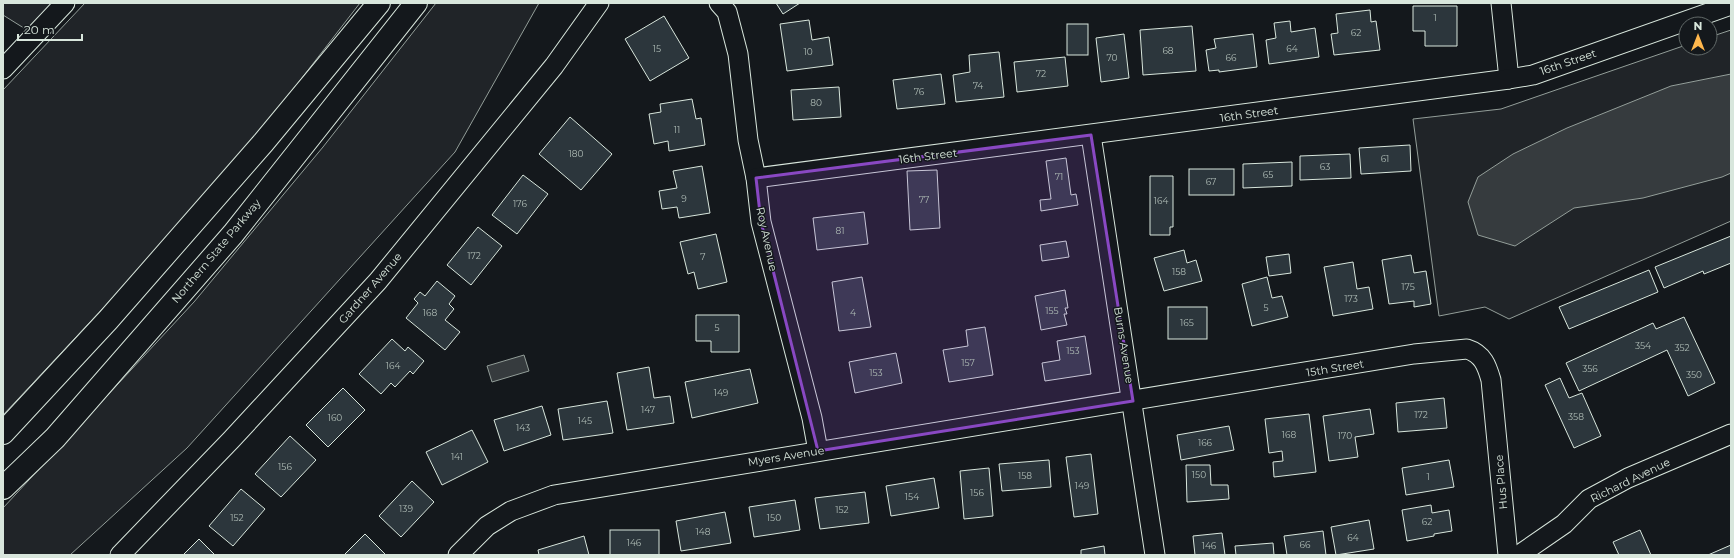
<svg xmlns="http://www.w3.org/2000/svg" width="1734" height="558" viewBox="0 0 1734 558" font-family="Montserrat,sans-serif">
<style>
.green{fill:#202428;stroke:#939e99}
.water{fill:#363b3e;stroke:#939e99}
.building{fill:#2c363c;stroke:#d8e6dc}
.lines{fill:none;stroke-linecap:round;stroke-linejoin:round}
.street-casing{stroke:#d8e6dc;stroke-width:21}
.highway-casing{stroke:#d8e6dc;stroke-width:24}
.street{stroke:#14181c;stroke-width:19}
.highway{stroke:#14181c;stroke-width:22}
.marked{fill:#8948c3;fill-opacity:0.2;stroke:#8948c3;stroke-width:3;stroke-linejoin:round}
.labels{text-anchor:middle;stroke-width:3;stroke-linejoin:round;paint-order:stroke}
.number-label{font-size:9px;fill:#adbab4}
.street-label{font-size:11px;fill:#d8e6dc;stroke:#14181c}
</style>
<rect width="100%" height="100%" fill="#14181c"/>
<g class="green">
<polygon points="3,3 65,3 35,35 3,15"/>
<polygon points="85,3 360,3 281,105 179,227 3,415 3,90"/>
<polygon points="436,3 539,3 455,152 187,448 70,555 3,555 3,508 194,302 323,147"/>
<polygon points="1731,30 1731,221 1509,319 1485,307 1439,316 1413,119 1501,109 1686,45 1686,48 1710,48 1710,37"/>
</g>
<g class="water">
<polygon points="1731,74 1731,173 1722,177 1643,198 1574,208 1515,246 1478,235 1468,202 1478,177 1513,154 1567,128 1671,86"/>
<polygon points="524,355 529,371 492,382 487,366"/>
</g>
<g class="building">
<polygon points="776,3 800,3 783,14"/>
<polygon points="1413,6 1457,6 1457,46 1425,46 1425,31 1413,31"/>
<polygon points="1370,10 1371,22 1376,21 1380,50 1334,55 1331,34 1338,33 1336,14"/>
<polygon points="664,16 689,58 650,81 625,39"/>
<polygon points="809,20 812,40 829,37 833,65 787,71 780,24"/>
<polygon points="1290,21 1291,32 1315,28 1319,57 1269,64 1266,40 1276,38 1274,23"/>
<rect x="1067" y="24" width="21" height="31"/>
<polygon points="1192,26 1196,71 1143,75 1140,30"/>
<polygon points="1124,34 1129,78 1101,82 1096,38"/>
<polygon points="1253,34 1257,67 1219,72 1219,70 1209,71 1206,50 1216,48 1214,39"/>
<polygon points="999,52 1004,97 956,102 953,75 970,72 969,55"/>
<polygon points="1065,57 1068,86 1017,92 1014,62"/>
<polygon points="941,74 945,104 897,109 893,80"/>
<polygon points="839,87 841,117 793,120 791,90"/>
<polygon points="692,99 696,119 701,118 705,145 669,151 668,141 654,144 649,114 661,112 660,104"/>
<polygon points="570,117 612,154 581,190 539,154"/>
<polygon points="1410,145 1411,171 1361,174 1359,148"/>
<polygon points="1350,154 1351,178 1300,180 1300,156"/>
<polygon points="1066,158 1071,195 1076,194 1078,205 1041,211 1040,200 1051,199 1046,161"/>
<polygon points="1292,162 1292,186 1243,188 1243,164"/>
<polygon points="702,166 710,213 679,218 677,207 662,209 659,191 677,188 673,171"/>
<rect x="1189" y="169" width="45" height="26"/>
<polygon points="937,170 940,228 910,230 907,171"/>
<polygon points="523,175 548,194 517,234 492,215"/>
<polygon points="1150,176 1173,176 1173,227 1170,227 1170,235 1150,235"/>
<polygon points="864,212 868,244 817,250 813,218"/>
<polygon points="478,227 502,246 471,285 447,265"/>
<polygon points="716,234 727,282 698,289 694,272 688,274 680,242"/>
<polygon points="1731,236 1731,263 1704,274 1703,271 1664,288 1655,267"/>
<polygon points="1066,241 1069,257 1042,261 1040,245"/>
<polygon points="1184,250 1187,263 1196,260 1202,281 1164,291 1154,258"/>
<polygon points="1289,254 1291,273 1269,276 1266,257"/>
<polygon points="1411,255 1414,273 1426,271 1431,304 1414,307 1414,301 1389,304 1382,260"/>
<polygon points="1353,262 1357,289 1369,287 1373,309 1333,316 1324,267"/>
<polygon points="1649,270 1658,292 1569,329 1559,307"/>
<polygon points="862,277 871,327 839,331 832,282"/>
<polygon points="1267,277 1272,298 1282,296 1288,317 1252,326 1242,284"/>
<polygon points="437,281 455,296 449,304 454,309 445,320 460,332 445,350 406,318 418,303 414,299 420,292 425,296"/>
<polygon points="1065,290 1068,308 1065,308 1067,314 1064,314 1067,325 1041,330 1035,296"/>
<rect x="1168" y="307" width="39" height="32"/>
<polygon points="696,315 739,315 739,352 711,352 711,341 696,341"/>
<polygon points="1684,317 1715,383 1688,396 1667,350 1579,391 1566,363 1653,323 1656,329"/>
<polygon points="985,327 993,375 949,382 943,350 968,346 966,330"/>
<polygon points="1085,336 1091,374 1045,381 1042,363 1060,360 1057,341"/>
<polygon points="392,339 405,351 408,347 424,361 413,374 410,371 395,387 391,383 381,394 359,374"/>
<polygon points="896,353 902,383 855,393 849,362"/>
<polygon points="649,367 654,398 670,396 674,423 627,430 617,373"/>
<polygon points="750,369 758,403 692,418 685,382"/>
<polygon points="1560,378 1569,398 1582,393 1601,436 1574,448 1545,385"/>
<polygon points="343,388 365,410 328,447 306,425"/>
<polygon points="1444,398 1447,428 1398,432 1396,403"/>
<polygon points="607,401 613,433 563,440 558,409"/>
<polygon points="542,406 551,435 504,451 494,420"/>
<polygon points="1370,409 1374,434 1355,437 1358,457 1329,461 1323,416"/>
<polygon points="1309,414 1316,472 1274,477 1273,462 1283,461 1282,451 1269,453 1265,419"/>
<polygon points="1229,426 1234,450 1181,460 1177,435"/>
<polygon points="472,430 488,462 442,485 426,452"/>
<polygon points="290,436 316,460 281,497 255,474"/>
<polygon points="1091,454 1098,514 1074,517 1066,457"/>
<polygon points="1049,460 1051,487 1002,491 999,464"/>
<polygon points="1449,460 1454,487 1406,495 1402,468"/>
<polygon points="1186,465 1210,465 1211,485 1228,485 1229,499 1187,502"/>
<polygon points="989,468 993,516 964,519 960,471"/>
<polygon points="934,478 939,508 891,516 886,486"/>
<polygon points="412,481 434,502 401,537 379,516"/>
<polygon points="241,489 265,509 233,546 209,526"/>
<polygon points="865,492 869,523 820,529 815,498"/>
<polygon points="795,500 800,530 754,537 749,507"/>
<polygon points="1431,505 1432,513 1449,510 1452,531 1434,534 1434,536 1407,541 1402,510"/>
<polygon points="725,512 731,543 681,551 676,521"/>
<polygon points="1369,520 1374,549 1336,555 1331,527"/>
<rect x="610" y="530" width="49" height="25"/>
<polygon points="1640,530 1651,555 1619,555 1613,542"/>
<polygon points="1323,531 1326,555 1287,555 1284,536"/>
<polygon points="1222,533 1225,555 1195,555 1193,536"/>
<polygon points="365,534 386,555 344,555"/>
<polygon points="584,536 589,555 539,555 538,550"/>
<polygon points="199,539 215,555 183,555"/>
<polygon points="1273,543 1274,555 1236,555 1235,546"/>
<polygon points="1731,545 1731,555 1708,555"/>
<polygon points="1104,546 1105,555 1081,555 1081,550"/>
</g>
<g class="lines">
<defs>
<g id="street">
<polyline points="719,3 727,12 738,54 748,140 756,178 761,222 812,418 818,451"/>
<polyline points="1501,3 1509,79"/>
<polyline points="3,69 65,3"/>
<polyline points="1091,135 1155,555"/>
<polyline points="756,178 1509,79 1533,75 1731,5"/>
<polyline points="120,555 231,440 378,281 554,66 599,3"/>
<path d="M458,555L487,526L511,511L554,495L1414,354L1467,349C1483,354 1487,366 1491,380L1508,555"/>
<polyline points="1519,555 1564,524 1589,499 1628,478 1731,434"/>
</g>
<g id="highway">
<polyline points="3,433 108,320 263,143 379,3"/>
<polyline points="3,488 55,438 233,234 416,3"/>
</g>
</defs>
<use href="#street" class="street-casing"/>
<use href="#highway" class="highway-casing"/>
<use href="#street" class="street"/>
<use href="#highway" class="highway"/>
</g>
<path class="marked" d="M1091,135L1133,401L818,451L761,222L756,178Z"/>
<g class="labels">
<g class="number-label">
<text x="1435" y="21">1</text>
<text x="1356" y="36">62</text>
<text x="657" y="52">15</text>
<text x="1292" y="52">64</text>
<text x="1168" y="54">68</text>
<text x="808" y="55">10</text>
<text x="1112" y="61">70</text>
<text x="1231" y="61">66</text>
<text x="1041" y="77">72</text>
<text x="978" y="89">74</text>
<text x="919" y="95">76</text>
<text x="816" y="106">80</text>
<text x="677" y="133">11</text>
<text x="576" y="157">180</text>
<text x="1385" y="162">61</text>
<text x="1325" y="170">63</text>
<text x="1268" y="178">65</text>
<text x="1059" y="180">71</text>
<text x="1211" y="185">67</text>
<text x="684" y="202">9</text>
<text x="924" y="203">77</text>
<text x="1161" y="204">164</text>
<text x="520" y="207">176</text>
<text x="840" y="234">81</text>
<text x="474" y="259">172</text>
<text x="703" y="260">7</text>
<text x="1179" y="275">158</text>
<text x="1408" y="290">175</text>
<text x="1351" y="302">173</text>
<text x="1266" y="311">5</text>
<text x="1052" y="314">155</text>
<text x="430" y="316">168</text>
<text x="853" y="316">4</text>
<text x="1187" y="326">165</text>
<text x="717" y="331">5</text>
<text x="1643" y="349">354</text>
<text x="1682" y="351">352</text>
<text x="1073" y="354">153</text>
<text x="968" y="366">157</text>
<text x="393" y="369">164</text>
<text x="1590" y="372">356</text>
<text x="876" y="376">153</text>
<text x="1694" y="378">350</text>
<text x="721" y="396">149</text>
<text x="648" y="413">147</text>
<text x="1421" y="418">172</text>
<text x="1576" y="420">358</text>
<text x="335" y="421">160</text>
<text x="585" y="424">145</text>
<text x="523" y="431">143</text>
<text x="1289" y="438">168</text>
<text x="1345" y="439">170</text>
<text x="1205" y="446">166</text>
<text x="457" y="460">141</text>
<text x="285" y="470">156</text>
<text x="1199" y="478">150</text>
<text x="1025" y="479">158</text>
<text x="1428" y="480">1</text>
<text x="1082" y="489">149</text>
<text x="977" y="496">156</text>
<text x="912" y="500">154</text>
<text x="406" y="512">139</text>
<text x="842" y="513">152</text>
<text x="237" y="521">152</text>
<text x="774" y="521">150</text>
<text x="1427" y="525">62</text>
<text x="703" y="535">148</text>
<text x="1353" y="541">64</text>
<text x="634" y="546">146</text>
<text x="1305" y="548">66</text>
<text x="1209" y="549">146</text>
</g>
<g class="street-label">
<text transform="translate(1568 62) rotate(-19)" y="4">16th Street</text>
<text transform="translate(1249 114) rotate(-8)" y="4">16th Street</text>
<text transform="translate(928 156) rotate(-7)" y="4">16th Street</text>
<text transform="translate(767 239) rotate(78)" y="4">Roy Avenue</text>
<text transform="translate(216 251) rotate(-50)" y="4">Northern State Parkway</text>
<text transform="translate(370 288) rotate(-49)" y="4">Gardner Avenue</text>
<text transform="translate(1124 345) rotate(81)" y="4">Burns Avenue</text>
<text transform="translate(1335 368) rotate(-9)" y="4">15th Street</text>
<text transform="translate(786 456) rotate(-9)" y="4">Myers Avenue</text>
<text transform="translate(1630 480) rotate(-26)" y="4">Richard Avenue</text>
<text transform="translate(1501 482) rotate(-95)" y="4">Hus Place</text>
</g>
</g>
<rect width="1734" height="558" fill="none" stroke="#d8e6dc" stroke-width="8"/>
<g transform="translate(1698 36)"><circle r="19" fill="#14181c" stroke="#626a69"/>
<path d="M0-3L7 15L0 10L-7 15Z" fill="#ffb74d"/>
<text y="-6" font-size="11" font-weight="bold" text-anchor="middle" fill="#d8e6dc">N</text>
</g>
<path d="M18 34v6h64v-6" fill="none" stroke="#d8e6dc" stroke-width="2"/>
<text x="24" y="34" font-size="12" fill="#d8e6dc" stroke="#14181c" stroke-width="3" paint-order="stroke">20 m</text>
</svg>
